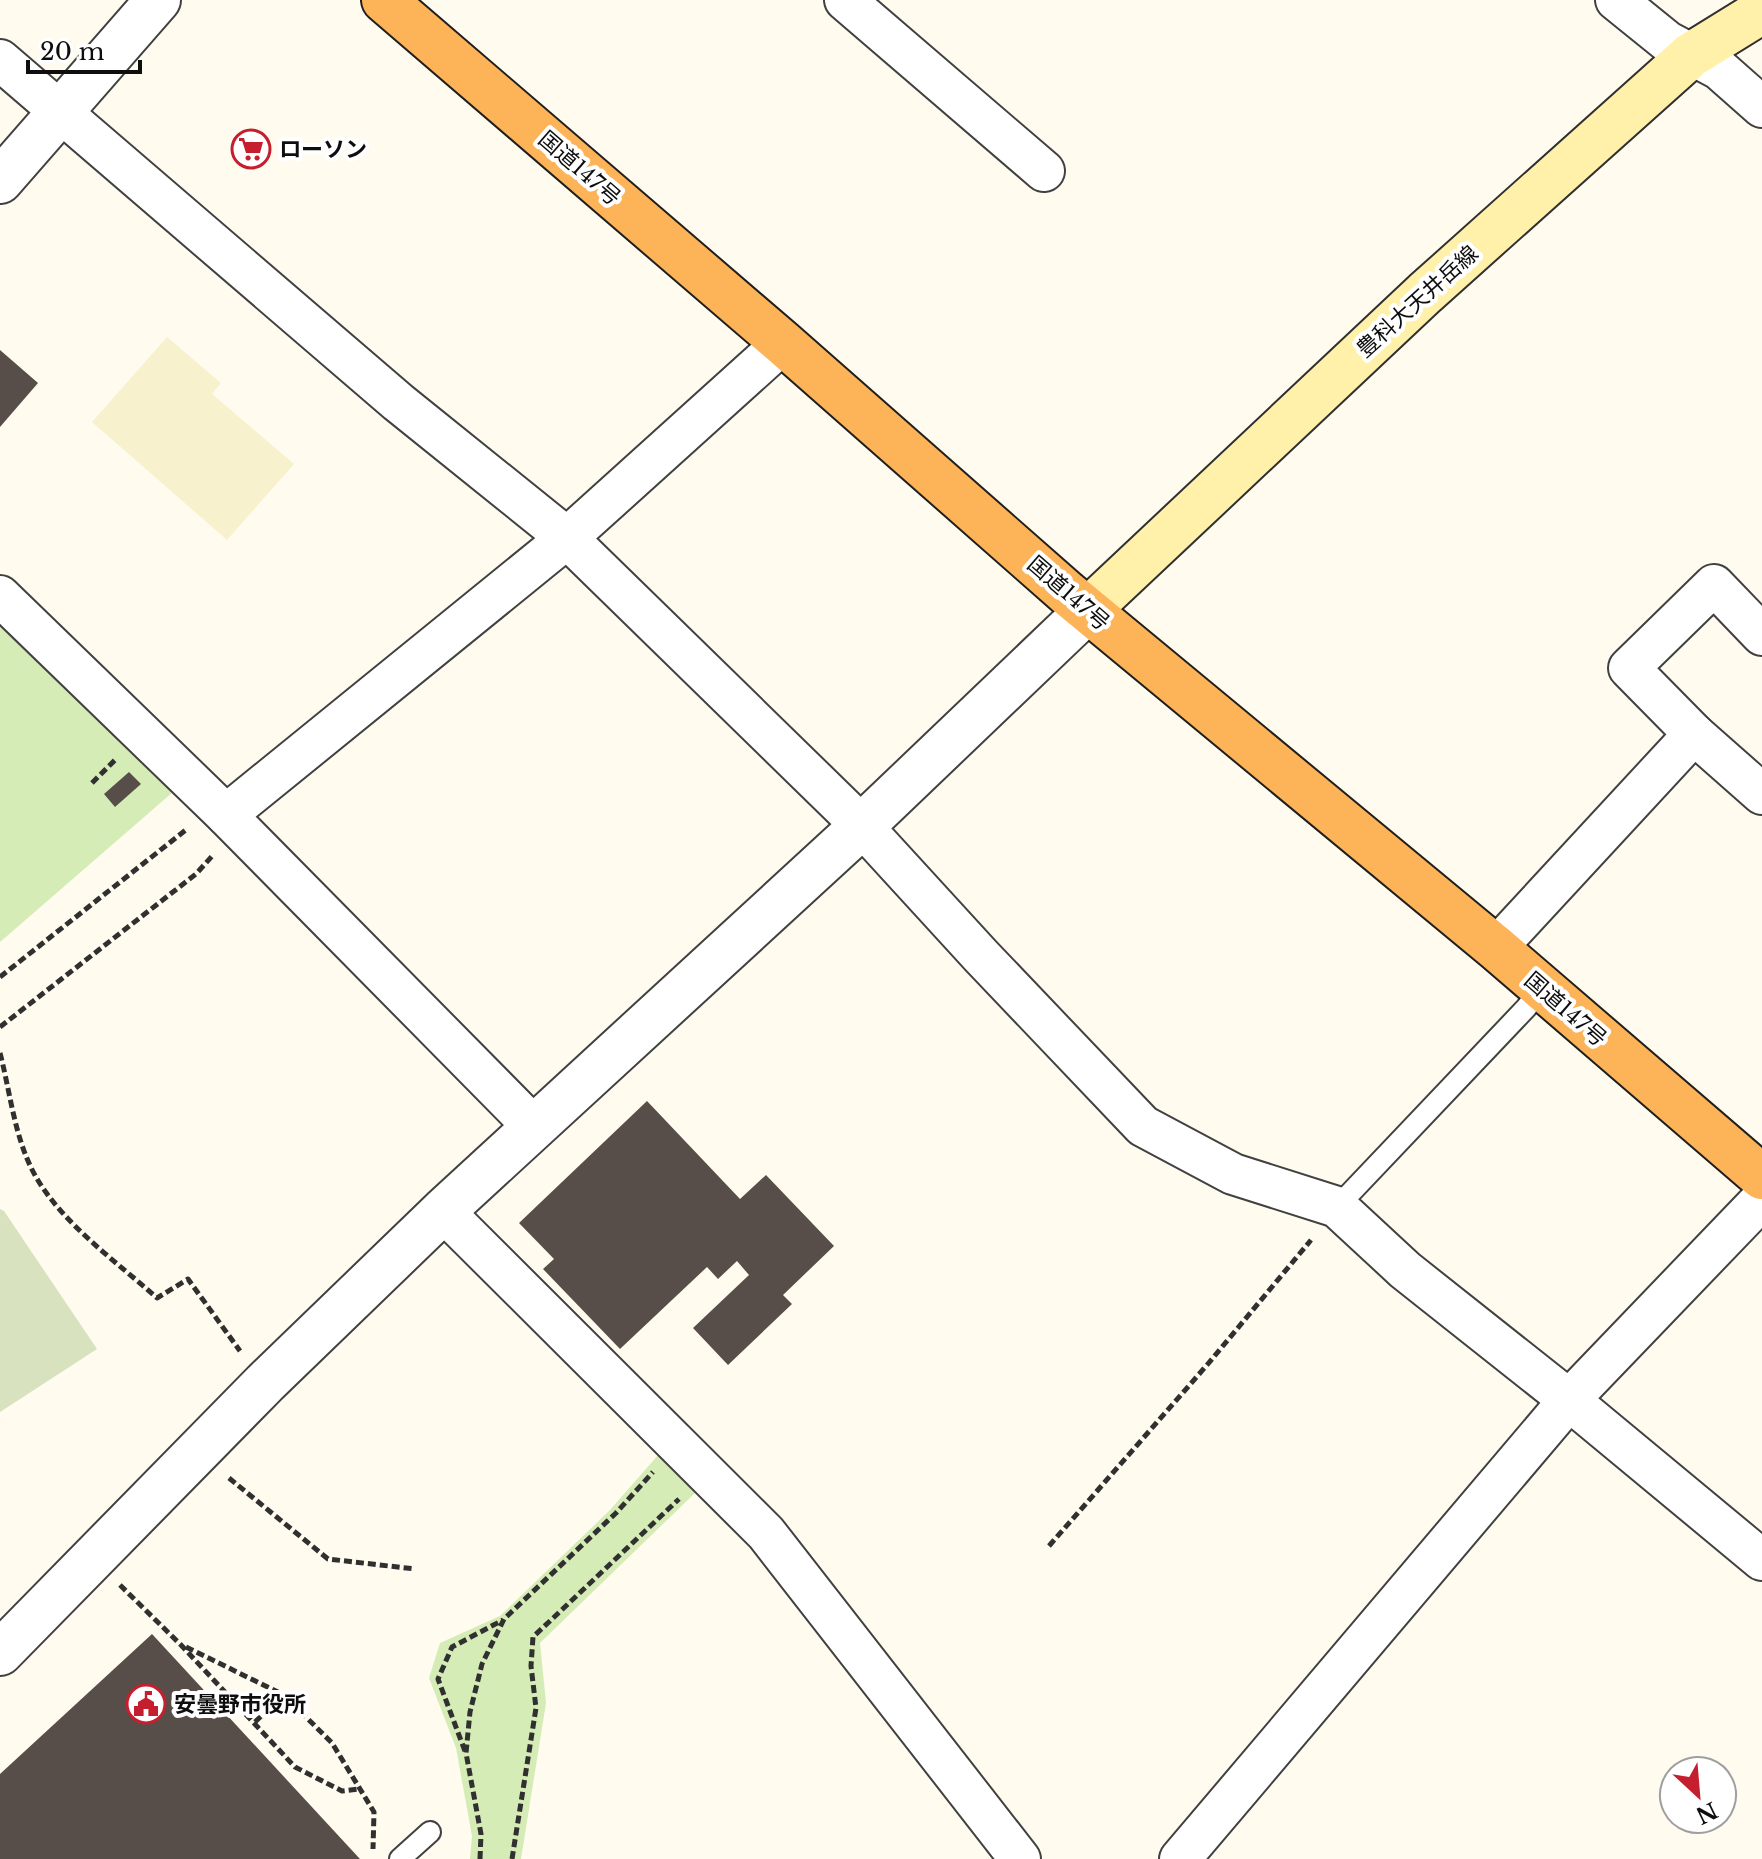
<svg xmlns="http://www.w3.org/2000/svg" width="1762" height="1859" viewBox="0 0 1762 1859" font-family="'Libre Baskerville','Noto Sans JP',serif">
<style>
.farmland{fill:#f7f1cd}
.green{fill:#d5ecb6}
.cemetery{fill:#d8e2bf}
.building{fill:#574e4a}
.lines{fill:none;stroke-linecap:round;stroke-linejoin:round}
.service-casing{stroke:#414141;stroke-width:24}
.minor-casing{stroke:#414141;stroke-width:44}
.tertiary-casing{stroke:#414141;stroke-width:48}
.secondary-casing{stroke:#303030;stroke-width:48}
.trunk-casing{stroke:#1f1f1f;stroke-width:48}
.path{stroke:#303030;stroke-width:5;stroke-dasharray:8 4;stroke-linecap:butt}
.service{stroke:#fff;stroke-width:20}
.minor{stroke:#fff;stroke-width:40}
.tertiary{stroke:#fff;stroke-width:44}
.secondary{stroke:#fff1aa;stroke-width:44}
.trunk{stroke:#fdb358;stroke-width:44}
.labels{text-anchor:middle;stroke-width:8;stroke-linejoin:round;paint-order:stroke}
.poi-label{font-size:22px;font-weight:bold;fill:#0e0e0e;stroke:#fff;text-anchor:start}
.street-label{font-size:22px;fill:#0e0e0e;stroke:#fff}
</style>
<rect width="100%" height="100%" fill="#fffbef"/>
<polygon class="farmland" points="167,337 221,383 212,394 294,464 227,540 92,422"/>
<g class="green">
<polygon points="0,627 173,792 0,942"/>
<polygon points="659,1454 696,1492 540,1643 546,1703 521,1859 470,1859 472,1836 456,1748 429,1678 440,1643 500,1616 610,1510"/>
</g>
<polygon class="cemetery" points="0,1209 4,1211 97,1349 0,1412"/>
<g class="building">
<polygon points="0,350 38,383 0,427"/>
<polygon points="129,772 141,784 115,807 104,794"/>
<polygon points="647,1101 740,1199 766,1175 834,1246 783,1295 792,1304 728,1365 693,1328 749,1275 737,1261 718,1279 707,1267 620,1349 543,1269 554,1259 519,1223"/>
<polygon points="152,1634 360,1859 0,1859 0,1774"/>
</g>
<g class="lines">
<defs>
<g id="service">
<polyline points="1337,1207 1526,1008 1541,989"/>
<polyline points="400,1859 430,1832"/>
</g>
<g id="minor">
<polyline points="845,0 1044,171"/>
<polyline points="1616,0 1668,42 1719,69 1762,107"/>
<polyline points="0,60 398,402 567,538 862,826 981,956 1143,1126 1233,1174 1337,1207 1405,1270 1569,1400 1762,1560"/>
<polyline points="0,596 226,815 534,1127"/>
<polyline points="1762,635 1714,585 1629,668 1694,734 1762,794"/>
<polyline points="226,815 567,538 783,343"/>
<polyline points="1496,948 1694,734"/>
<polyline points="443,1211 766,1533 1020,1859"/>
<polyline points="1180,1859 1569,1400 1762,1199"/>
</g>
<g id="tertiary">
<polyline points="0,181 158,0"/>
<polyline points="0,1653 265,1383 443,1211 862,826 1088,610"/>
</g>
<polyline id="secondary" points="1088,610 1425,293 1691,55 1762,11"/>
<polyline id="trunk" points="384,0 783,343 1067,593 1496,948 1762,1177"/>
</defs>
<use href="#service" class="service-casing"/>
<use href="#minor" class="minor-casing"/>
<use href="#tertiary" class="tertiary-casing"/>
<use href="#secondary" class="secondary-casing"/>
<use href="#trunk" class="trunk-casing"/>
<g class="path">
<polyline points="92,783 115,760"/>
<polyline points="0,977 187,829"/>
<polyline points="0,1027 196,874 213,855"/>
<path d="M0,1053C11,1095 15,1144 39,1182C68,1228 117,1262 157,1298L188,1279L240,1351"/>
<polyline points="229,1478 328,1559 415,1569"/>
<polyline points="1049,1546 1207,1365 1311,1240"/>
<polyline points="120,1585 181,1645 295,1767 342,1791 359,1789"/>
<polyline points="186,1647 284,1695 332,1743 374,1812 373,1849"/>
<polyline points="255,1722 283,1695"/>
<polyline points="465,1751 438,1679 452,1647 503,1620"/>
<polyline points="480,1859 481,1834 466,1753 470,1712 482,1664 504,1619 616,1513 653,1472"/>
<polyline points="512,1859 536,1708 531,1666 533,1637 679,1499"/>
</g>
<use href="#service" class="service"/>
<use href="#minor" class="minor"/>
<use href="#tertiary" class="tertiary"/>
<use href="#secondary" class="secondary"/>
<use href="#trunk" class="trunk"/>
</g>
<defs>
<symbol id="supermarket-ring" viewBox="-11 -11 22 22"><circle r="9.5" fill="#fff" stroke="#c51f2f" stroke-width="1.5"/><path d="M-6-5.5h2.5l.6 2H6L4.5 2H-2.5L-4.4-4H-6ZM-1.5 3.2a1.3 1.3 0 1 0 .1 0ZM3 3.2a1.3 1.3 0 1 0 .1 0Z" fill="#c51f2f"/></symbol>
<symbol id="civic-ring" viewBox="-11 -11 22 22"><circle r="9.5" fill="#fff" stroke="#c51f2f" stroke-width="1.5"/><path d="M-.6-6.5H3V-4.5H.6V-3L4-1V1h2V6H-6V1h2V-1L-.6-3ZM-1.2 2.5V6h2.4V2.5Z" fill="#c51f2f"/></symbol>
</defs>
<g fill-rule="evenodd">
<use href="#supermarket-ring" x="229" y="127" width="44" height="44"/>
<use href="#civic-ring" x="124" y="1682" width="44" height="44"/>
</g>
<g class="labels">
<g class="poi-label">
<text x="279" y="157">ローソン</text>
<text x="174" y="1712">安曇野市役所</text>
</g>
<g class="street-label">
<text transform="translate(580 168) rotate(41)" y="8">国道147号</text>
<text transform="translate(1417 301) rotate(-42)" y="8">豊科大天井岳線</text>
<text transform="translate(1069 593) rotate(41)" y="8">国道147号</text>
<text transform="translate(1566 1009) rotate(41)" y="8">国道147号</text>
</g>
</g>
<g transform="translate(1698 1795) rotate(154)"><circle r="38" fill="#ffffff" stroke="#9f9f9f" stroke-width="2"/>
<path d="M0-6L14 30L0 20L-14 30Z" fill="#c51f2f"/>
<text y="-12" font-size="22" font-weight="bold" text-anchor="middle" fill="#0e0e0e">N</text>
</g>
<path d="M28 60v12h112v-12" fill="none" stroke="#0e0e0e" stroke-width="4"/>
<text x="40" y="60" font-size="24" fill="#0e0e0e" stroke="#ffffff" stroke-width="6" paint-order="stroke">20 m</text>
</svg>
